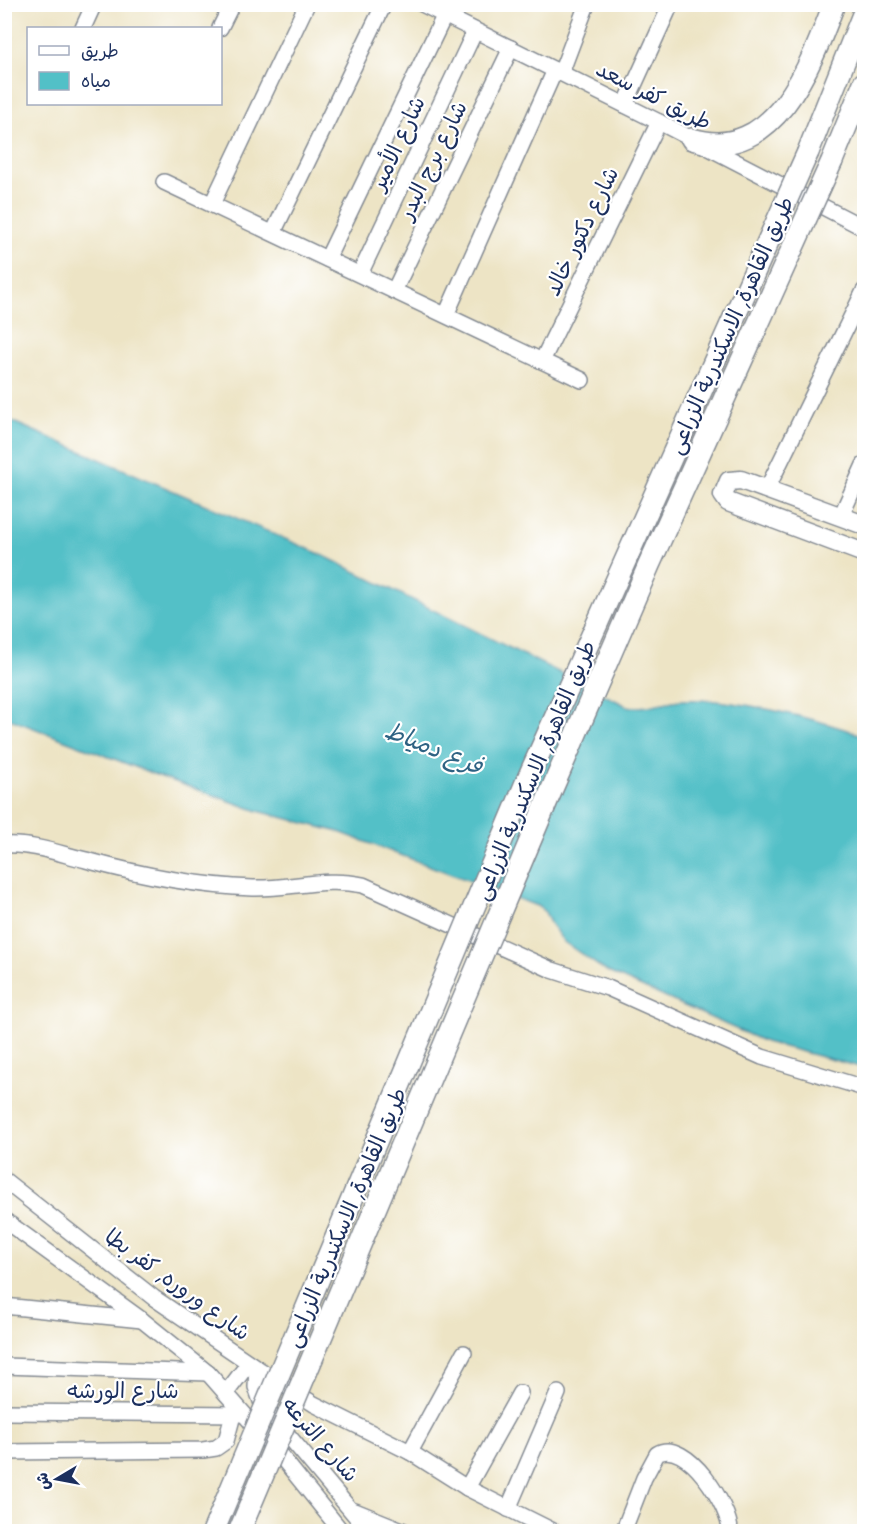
<svg xmlns="http://www.w3.org/2000/svg" width="869" height="1536" viewBox="0 0 869 1536" font-family="Mynerve,'Playpen Sans Arabic',sans-serif">
<style>
.water{fill:#52c0c7;stroke:#367892;stroke-width:1.5}
.lines{fill:none;stroke-linecap:round;stroke-linejoin:round}
.minor-casing{stroke:#848a92;stroke-width:18}
.major-casing{stroke:#848a92;stroke-width:21}
.highway-casing{stroke:#848a92;stroke-width:24}
.minor{stroke:#fff;stroke-width:15}
.major{stroke:#fff;stroke-width:18}
.highway{stroke:#fff;stroke-width:21}
.highway-bridge-casing{stroke:#848a92;stroke-width:24;stroke-linecap:butt}
.highway-bridge{stroke:#fff;stroke-width:21}
.labels{text-anchor:middle;stroke-width:4.5;stroke-linejoin:round;paint-order:stroke}
.street-label{font-size:22px;fill:#1b2f5e;stroke:#fff}
.water-label{font-size:24px;font-style:italic;fill:#2e6283;stroke:#fff}
</style>
<rect width="100%" height="100%" fill="#fff"/>
<filter id="ink" filterUnits="userSpaceOnUse"><feTurbulence type="fractalNoise" baseFrequency=".0167" numOctaves="2"/><feDisplacementMap in="SourceGraphic" scale="12" xChannelSelector="R" yChannelSelector="G"/><feConvolveMatrix kernelMatrix="1 2 1 2 8 2 1 2 1" color-interpolation-filters="sRGB"/></filter>
<filter id="wash" filterUnits="userSpaceOnUse"><feTurbulence type="fractalNoise" baseFrequency=".008" numOctaves="4" result="noise"/><feDisplacementMap in="SourceGraphic" scale="24" xChannelSelector="R" yChannelSelector="G"/><feGaussianBlur stdDeviation="1.35" result="paint"/><feColorMatrix in="noise" values="0 0 0 0 0 0 0 0 0 0 0 0 0 0 0 0 0 1.4 0 .05"/><feComposite in="paint" operator="in"/></filter>
<g filter="url(#wash)">
<rect width="100%" height="100%" fill="#ede4c5"/>
<path class="water" d="M4,418L320,554L627,706C646,710 663,701 682,700C730,697 819,719 864,736V1068L765,1042L606,971L564,942L550,923L545,912L537,906L339,832L258,811L156,775L5,717Z"/>
</g>
<g filter="url(#ink)">
<g class="lines">
<defs>
<g id="minor">
<polyline points="422,4 659,122 864,228"/>
<polyline points="83,28 94,4"/>
<polyline points="220,28 232,4"/>
<polyline points="561,73 587,4"/>
<polyline points="625,105 671,4"/>
<polyline points="164,182 582,380"/>
<polyline points="212,204 307,4"/>
<polyline points="273,233 384,4"/>
<polyline points="327,259 450,4"/>
<polyline points="360,274 475,31"/>
<polyline points="394,291 511,48"/>
<polyline points="446,315 555,70"/>
<polyline points="542,361 659,122"/>
<polyline points="767,489 864,291"/>
<polyline points="841,516 864,465"/>
<path d="M4,845C30,843 61,854 86,860C140,875 197,886 253,888C291,889 325,877 363,885L552,970L608,988L762,1057L864,1088"/>
<polyline points="4,1180 154,1298 257,1368 314,1404 410,1452 467,1488 555,1532"/>
<polyline points="4,1220 142,1320 208,1373 280,1455 342,1532"/>
<polyline points="4,1306 142,1320"/>
<polyline points="4,1366 208,1373"/>
<polyline points="257,1368 256,1387 262,1404 369,1532"/>
<polyline points="226,1393 249,1363"/>
<polyline points="4,1412 242,1414"/>
<polyline points="4,1452 203,1450 216,1448 226,1441 233,1415"/>
<polyline points="410,1452 464,1353"/>
<polyline points="467,1488 520,1393"/>
<polyline points="508,1509 558,1393"/>
<polyline points="355,1511 407,1532"/>
<path d="M623,1532L644,1478L657,1454C686,1436 731,1508 730,1532"/>
</g>
<polyline id="major" points="864,525 741,480 729,481 723,495 728,502 864,553"/>
<g id="highway">
<path d="M692,139C774,164 811,65 834,4"/>
<polyline points="808,152 864,12"/>
<polyline points="832,161 864,83"/>
</g>
</defs>
<use href="#minor" class="minor-casing"/>
<use href="#major" class="major-casing"/>
<use href="#highway" class="highway-casing"/>
<use href="#minor" class="minor"/>
<use href="#major" class="major"/>
<use href="#highway" class="highway"/>
<defs>
<g id="highway-bridge">
<polyline points="213,1532 525,785 808,152"/>
<polyline points="239,1532 552,789 649,565 832,161"/>
</g>
</defs>
<use href="#highway-bridge" class="highway-bridge-casing"/>
<use href="#highway-bridge" class="highway-bridge"/>
</g>
</g>
<g class="labels">
<g class="street-label">
<text transform="translate(654 95) rotate(27)" y="8">طريق كفر سعد</text>
<text transform="translate(397 143) rotate(-65)" y="8">شارع الأمير</text>
<text transform="translate(432 160) rotate(-64)" y="8">شارع برج البدر</text>
<text transform="translate(581 231) rotate(-64)" y="8">شارع دكتور خالد</text>
<text transform="translate(730 325) rotate(-66)" y="8">طريق القاهرة, الاسكندرية الزراعى</text>
<text transform="translate(534 770) rotate(-67)" y="8">طريق القاهرة, الاسكندرية الزراعى</text>
<text transform="translate(345 1217) rotate(-67)" y="8">طريق القاهرة, الاسكندرية الزراعى</text>
<text transform="translate(178 1284) rotate(36)" y="8">شارع وروره, كفر بطا</text>
<text x="123" y="1398">شارع الورشه</text>
<text transform="translate(321 1439) rotate(49)" y="8">شارع الترعه</text>
</g>
<g class="water-label">
<text transform="translate(434 748) rotate(22)" y="8">فرع دمياط</text>
</g>
</g>
<rect width="869" height="1536" fill="none" stroke="#fff" stroke-width="24"/>
<rect x="27" y="27" width="195" height="78" fill="#ffffff" stroke="#a4acbf" stroke-width="1.5"/>
<rect x="39" y="46" width="30" height="9" fill="#ffffff" stroke="#a4acbf" stroke-width="1.5"/>
<text x="81" y="57" font-size="18" fill="#1b2f5e">طريق</text>
<rect x="39" y="72" width="30" height="18" fill="#52c0c7" stroke="#a4acbf" stroke-width="1.5"/>
<text x="81" y="87" font-size="18" fill="#1b2f5e">مياه</text>
<g transform="translate(57 1479) rotate(260)" stroke="#ffffff" stroke-width="4.5" paint-order="stroke">
<path d="M0-4.5L10 22L0 15L-10 22Z" fill="#1b2f5e"/>
<text y="-9" font-size="16" font-weight="bold" text-anchor="middle" fill="#1b2f5e">ش</text>
</g>
</svg>
